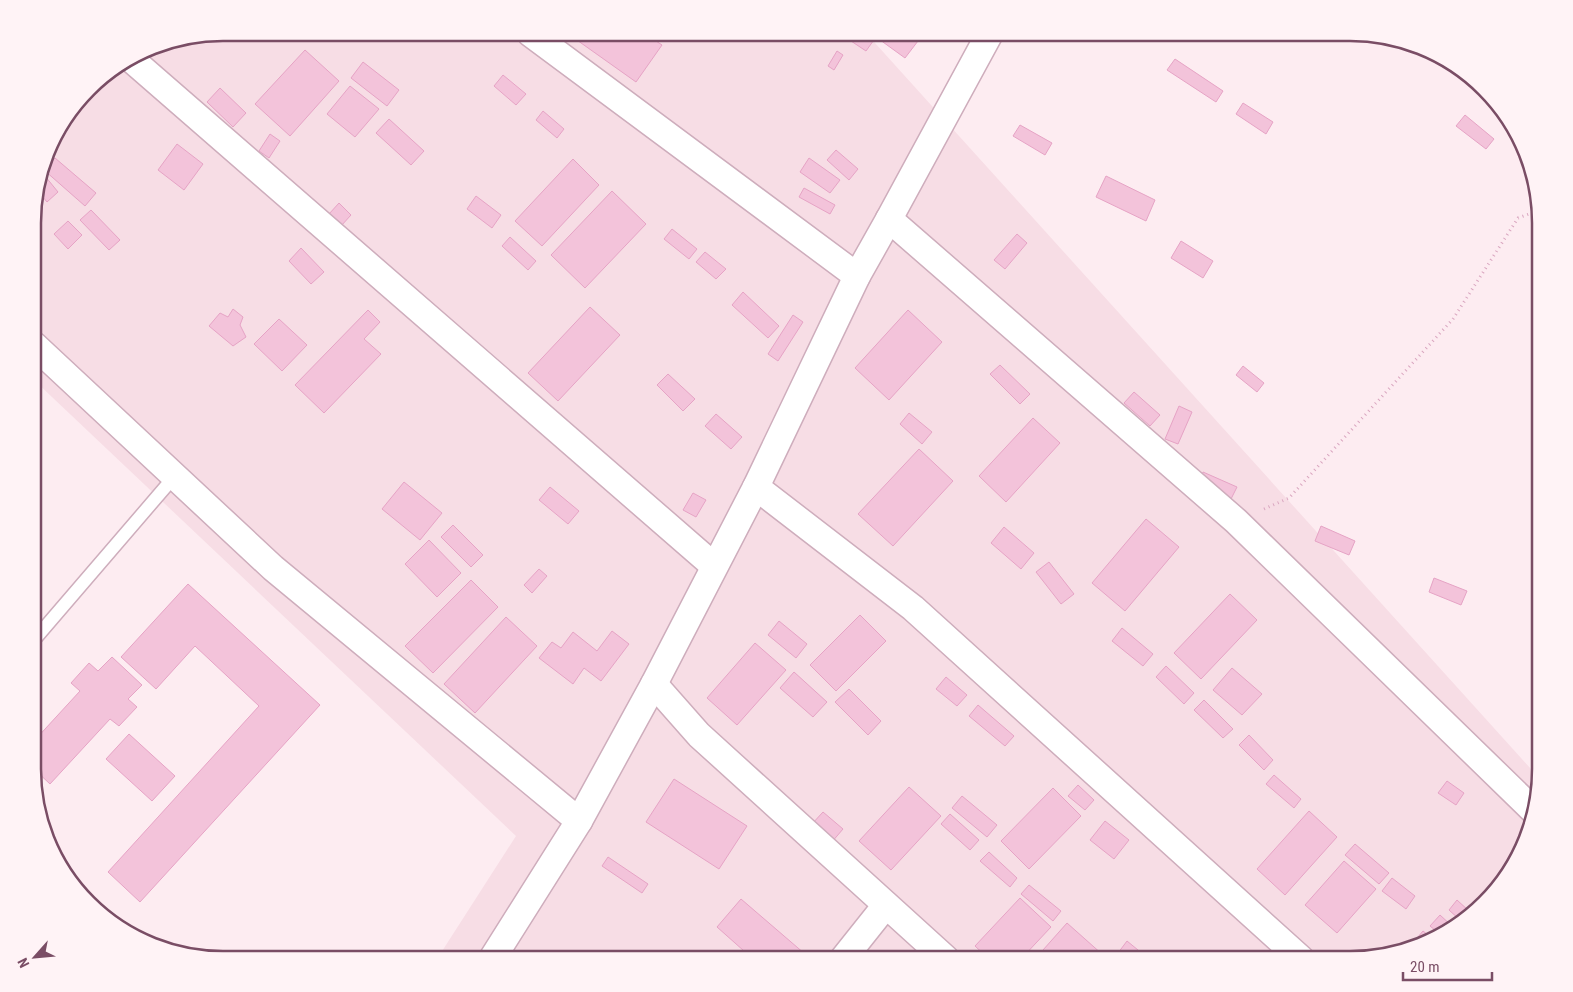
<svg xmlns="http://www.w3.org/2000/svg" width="1573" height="992" viewBox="0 0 1573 992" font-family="'Roboto Condensed',sans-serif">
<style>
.residential{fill:#f7dde5}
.building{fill:#f3c3da;stroke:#e6a3c5}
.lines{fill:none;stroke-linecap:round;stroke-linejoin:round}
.lane-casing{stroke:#ceadbc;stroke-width:15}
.street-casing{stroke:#ceadbc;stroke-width:29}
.path{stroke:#d9a5bf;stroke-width:3;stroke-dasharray:1 4;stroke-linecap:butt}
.lane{stroke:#fff;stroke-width:12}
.street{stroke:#fff;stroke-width:26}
.rim{fill:none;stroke:#7a4d65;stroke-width:2.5}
</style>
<rect width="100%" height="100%" fill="#fdecf1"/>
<polygon class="residential" points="223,33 866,33 1540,779 1530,830 1509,875 1445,934 1362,959 437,959 516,836 34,380 34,199 52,139 97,80 150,47"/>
<g class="building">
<polygon points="296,33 312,33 305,40"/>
<polygon points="567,33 644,33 662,45 636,82"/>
<polygon points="839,33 907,33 918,41 905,58 876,37 866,51"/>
<polygon points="305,50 339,81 290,136 255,104"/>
<polygon points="837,51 843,55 834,70 828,66"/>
<polygon points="1175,59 1223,91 1216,102 1167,70"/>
<polygon points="363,62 399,90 387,106 351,78"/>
<polygon points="503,75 526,94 516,105 494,86"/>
<polygon points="350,86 379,109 355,137 327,114"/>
<polygon points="220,88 246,113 233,127 207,102"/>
<polygon points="1243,103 1273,122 1266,134 1236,114"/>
<polygon points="543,111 564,129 557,138 536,120"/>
<polygon points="1465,115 1494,139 1486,149 1456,126"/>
<polygon points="389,119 424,151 411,165 376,133"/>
<polygon points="1020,125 1052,143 1045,155 1013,136"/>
<polygon points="270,134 280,141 269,158 259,151"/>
<polygon points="177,144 203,164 184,190 158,170"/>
<polygon points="836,150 858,169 849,180 827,160"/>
<polygon points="55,158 96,193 85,206 44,170"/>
<polygon points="809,158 840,180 830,193 800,172"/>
<polygon points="573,159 599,185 542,246 515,221"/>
<polygon points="45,176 58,192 47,202 37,190 40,180"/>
<polygon points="1106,176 1155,200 1146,221 1096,197"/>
<polygon points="804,188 835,205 830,214 799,197"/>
<polygon points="612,191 646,224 585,288 551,255"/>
<polygon points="476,196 501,215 492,228 467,209"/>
<polygon points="339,203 351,215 341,226 329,214"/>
<polygon points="91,210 120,240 109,250 80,220"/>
<polygon points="68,221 82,235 68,249 54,234"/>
<polygon points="672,229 697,249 689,259 664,239"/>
<polygon points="1017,234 1027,243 1005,269 994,260"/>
<polygon points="510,237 536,261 528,270 502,246"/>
<polygon points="1181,241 1213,261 1203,278 1171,258"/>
<polygon points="301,248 324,272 311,284 289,261"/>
<polygon points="705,252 726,269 716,279 696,262"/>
<polygon points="743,292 779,326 768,338 732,305"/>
<polygon points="590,307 620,335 558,401 528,373"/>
<polygon points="233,309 243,317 240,325 246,337 233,346 209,326 220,313 228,317"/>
<polygon points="368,310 380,322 364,339 381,354 324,413 295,385"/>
<polygon points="908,310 942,342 889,400 855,368"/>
<polygon points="793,315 803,322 778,361 768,354"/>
<polygon points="279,319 307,345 282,371 254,344"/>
<polygon points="1000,365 1030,394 1020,404 990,374"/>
<polygon points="1243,366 1264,383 1257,392 1236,375"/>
<polygon points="668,374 695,399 683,411 657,385"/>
<polygon points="1134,392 1160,415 1150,426 1124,403"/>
<polygon points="1179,406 1192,412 1178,444 1165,439"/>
<polygon points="909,413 932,432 922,444 900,424"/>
<polygon points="716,414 742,437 731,449 705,426"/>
<polygon points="1033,418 1060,443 1006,502 979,476"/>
<polygon points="919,449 953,481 893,546 858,514"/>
<polygon points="1203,472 1237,487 1231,499 1198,484"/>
<polygon points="404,482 442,513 420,540 382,509"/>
<polygon points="550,487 579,511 568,524 539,500"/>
<polygon points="693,493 706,500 696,517 683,510"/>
<polygon points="1146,519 1179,547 1125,611 1092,583"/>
<polygon points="453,525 483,555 471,567 441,537"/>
<polygon points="1321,526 1355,541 1349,555 1315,541"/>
<polygon points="1004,527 1034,553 1021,569 991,543"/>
<polygon points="429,540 461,573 437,597 405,564"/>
<polygon points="1049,562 1074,594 1061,604 1036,572"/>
<polygon points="539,569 547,576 532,593 524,585"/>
<polygon points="1434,578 1467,591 1461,605 1429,592"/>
<polygon points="471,580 498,607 433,673 405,646"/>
<polygon points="188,584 320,705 140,902 108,872 259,706 195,646 156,689 121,657"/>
<polygon points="1230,594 1257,620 1201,679 1174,653"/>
<polygon points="860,615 886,641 836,691 810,665"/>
<polygon points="506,617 537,646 475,713 444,684"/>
<polygon points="779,621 807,644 796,658 768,635"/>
<polygon points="1122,628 1153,654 1143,666 1112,641"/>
<polygon points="612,631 629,644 601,681 584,668 573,684 539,658 552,642 561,648 573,632 597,651"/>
<polygon points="755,643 786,670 737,725 707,698"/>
<polygon points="112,657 142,685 128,699 137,707 119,726 110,719 50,784 34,769 34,741 80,691 71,683 89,663 98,671"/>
<polygon points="1166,666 1194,693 1184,704 1156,677"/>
<polygon points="1232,668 1262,694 1242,715 1213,690"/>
<polygon points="794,672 827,702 813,717 780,688"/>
<polygon points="946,677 967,695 957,706 936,689"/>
<polygon points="849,689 881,721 868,735 835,702"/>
<polygon points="1204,700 1233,729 1223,738 1194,710"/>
<polygon points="978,705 1014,736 1005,746 969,716"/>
<polygon points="129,734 175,776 152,801 106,759"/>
<polygon points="1249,735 1273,760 1264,770 1239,745"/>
<polygon points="1274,775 1301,799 1294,808 1266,784"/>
<polygon points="674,779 747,826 719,869 646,822"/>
<polygon points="1447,781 1464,793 1456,805 1438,793"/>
<polygon points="1078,785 1094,800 1085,810 1068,796"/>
<polygon points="909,787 941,816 891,870 859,841"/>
<polygon points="1053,788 1081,816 1029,869 1001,841"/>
<polygon points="962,796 997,825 987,837 952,808"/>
<polygon points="1309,811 1337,837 1285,895 1257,869"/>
<polygon points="823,812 843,829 831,843 811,825"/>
<polygon points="950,814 979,840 970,850 941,824"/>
<polygon points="1105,821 1129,840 1114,859 1090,840"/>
<polygon points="1355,844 1389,873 1379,884 1345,855"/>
<polygon points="989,852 1017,878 1010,887 980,861"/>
<polygon points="608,857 648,884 642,893 602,866"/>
<polygon points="1344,861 1376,889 1337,933 1305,905"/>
<polygon points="1392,878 1415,896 1406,909 1382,891"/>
<polygon points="1029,885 1061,911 1053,921 1021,894"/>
<polygon points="88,894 120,924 117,927 86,896"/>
<polygon points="1020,898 1051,927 1021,959 989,959 975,946"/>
<polygon points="741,899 805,954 801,959 753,959 717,927"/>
<polygon points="1457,900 1469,911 1460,920 1449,910"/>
<polygon points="1440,915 1453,927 1445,934 1441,935 1430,926"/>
<polygon points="1067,923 1103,955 1100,959 1035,959"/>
<polygon points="1423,931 1432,938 1412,944"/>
<polygon points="1127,941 1149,959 1125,959 1118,953"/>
</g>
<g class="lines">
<defs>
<polyline id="lane" points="34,640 174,477"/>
<g id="street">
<polyline points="530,33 857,276"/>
<polyline points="131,59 714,566"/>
<polyline points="889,219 1236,521 1534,811"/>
<polyline points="34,345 273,568 579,821"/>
<polyline points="756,487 913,608 1301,959"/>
<polyline points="654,684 699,735 946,959"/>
<polyline points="492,959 579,821 654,684 756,487 857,276 889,219 990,33"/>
<polyline points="843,959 886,905"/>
</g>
</defs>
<use href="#lane" class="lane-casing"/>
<use href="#street" class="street-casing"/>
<polyline class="path" points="1264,509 1289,498 1453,319 1518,218 1540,210"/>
<use href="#lane" class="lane"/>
<use href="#street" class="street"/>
</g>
<path d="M0 0H1573V992H0ZM223 41H1350A182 182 0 0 1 1532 223V769A182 182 0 0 1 1350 951H223A182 182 0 0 1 41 769V223A182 182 0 0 1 223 41Z" fill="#fff3f6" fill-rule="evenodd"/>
<path class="rim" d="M223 41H1350A182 182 0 0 1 1532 223V769A182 182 0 0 1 1350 951H223A182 182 0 0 1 41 769V223A182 182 0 0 1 223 41Z"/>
<g transform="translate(35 957) rotate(243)" stroke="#fff3f6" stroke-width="4" paint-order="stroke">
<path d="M0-4L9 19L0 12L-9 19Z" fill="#7a4d65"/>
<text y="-8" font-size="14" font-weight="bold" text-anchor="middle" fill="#7a4d65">N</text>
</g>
<path d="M1403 972v8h89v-8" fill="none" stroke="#7a4d65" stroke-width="2.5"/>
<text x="1410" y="972" font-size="15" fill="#7a4d65" stroke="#fff3f6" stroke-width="4" paint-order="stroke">20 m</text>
</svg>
